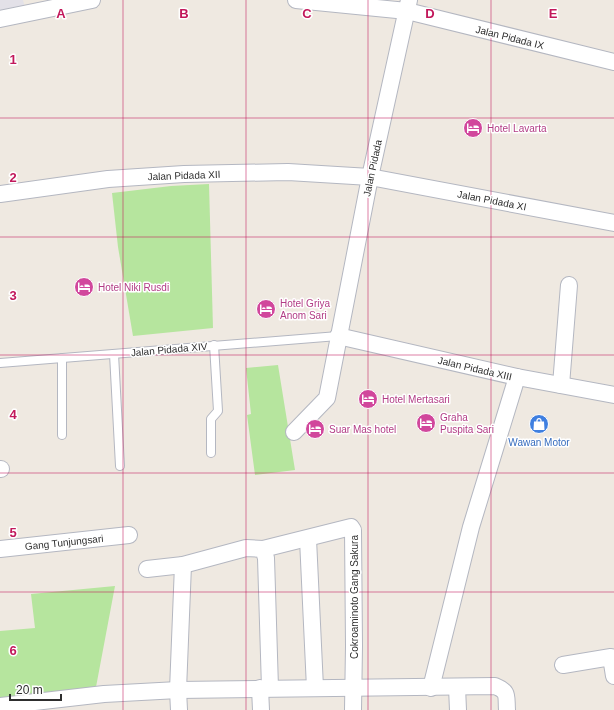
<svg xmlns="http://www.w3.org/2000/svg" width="614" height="710" viewBox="0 0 614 710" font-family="Helvetica,sans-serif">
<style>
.industrial{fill:#e3e1e8}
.green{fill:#b6e59e}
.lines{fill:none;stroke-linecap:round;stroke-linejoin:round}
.service-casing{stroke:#b4b7c1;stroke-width:10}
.minor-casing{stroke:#b4b7c1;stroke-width:18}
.service{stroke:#fff;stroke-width:8}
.minor{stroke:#fff;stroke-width:16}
.grid{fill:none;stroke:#c2185b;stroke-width:1;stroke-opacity:0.55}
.labels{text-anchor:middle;stroke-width:3;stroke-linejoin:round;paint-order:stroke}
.street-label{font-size:10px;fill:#2e2e2e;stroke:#fff}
.hotel-label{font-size:10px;fill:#b23c85;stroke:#fff;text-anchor:start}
.shop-label{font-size:10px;fill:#366cbe;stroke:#fff}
.grid-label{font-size:13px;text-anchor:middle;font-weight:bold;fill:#c2185b;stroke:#fff;stroke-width:3;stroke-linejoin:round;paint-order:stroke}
</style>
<rect width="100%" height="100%" fill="#efe9e1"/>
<polygon class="industrial" points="0,0 23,0 25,8 0,14"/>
<g class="green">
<polygon points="209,184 213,328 133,336 118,247 112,193 171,186"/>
<polygon points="278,365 295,470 255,475 247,415 251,414 246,368"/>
<polygon points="115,586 96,687 88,691 0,702 0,631 35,628 31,594"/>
</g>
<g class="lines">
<defs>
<g id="service">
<polyline points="114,354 120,466"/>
<polyline points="62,358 62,435"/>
<polyline points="0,363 338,336"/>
<polyline points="211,453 211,419 218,411 214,345"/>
</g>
<g id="minor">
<polyline points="296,0 407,11 614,62"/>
<polyline points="0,19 92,0"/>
<polyline points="0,194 108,179 184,174 288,172 370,177 614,223"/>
<polyline points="338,336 517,377 614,395"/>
<polyline points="561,385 569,285"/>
<polyline points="294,432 327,398 370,177 409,0"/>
<polyline points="0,469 1,469"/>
<polyline points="308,539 315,688"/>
<polyline points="0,549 129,535"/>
<polyline points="263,549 351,527 353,530 354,646 353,710"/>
<polyline points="147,569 183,565 246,548 263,549 266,558 270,688"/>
<polyline points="563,665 611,657 614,676"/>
<polyline points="457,687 458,710"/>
<polyline points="260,688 261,710"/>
<polyline points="431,688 471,527 517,377"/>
<path d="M0,706L104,694L178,690L495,686C509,692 506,695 507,710"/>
<polyline points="179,710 178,690 183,565"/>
</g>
</defs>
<use href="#service" class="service-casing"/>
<use href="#minor" class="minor-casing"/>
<use href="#service" class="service"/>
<use href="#minor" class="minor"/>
</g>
<path class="grid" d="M123,0V710M246,0V710M368,0V710M491,0V710M0,118H614M0,237H614M0,355H614M0,473H614M0,592H614"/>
<defs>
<symbol id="hotel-disc" viewBox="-11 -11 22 22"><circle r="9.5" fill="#d1479c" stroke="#fff"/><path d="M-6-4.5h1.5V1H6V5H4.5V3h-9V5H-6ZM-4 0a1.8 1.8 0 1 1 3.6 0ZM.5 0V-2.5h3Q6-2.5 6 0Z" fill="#fff"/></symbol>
<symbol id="shop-disc" viewBox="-11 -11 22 22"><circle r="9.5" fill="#3f7fe0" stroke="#fff"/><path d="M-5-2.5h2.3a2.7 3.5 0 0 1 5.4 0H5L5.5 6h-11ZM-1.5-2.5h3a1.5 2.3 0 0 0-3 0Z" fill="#fff"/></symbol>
</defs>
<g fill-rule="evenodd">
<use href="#hotel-disc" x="462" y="117" width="22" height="22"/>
<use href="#hotel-disc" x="73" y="276" width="22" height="22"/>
<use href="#hotel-disc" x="255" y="298" width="22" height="22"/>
<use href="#hotel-disc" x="357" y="388" width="22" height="22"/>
<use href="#hotel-disc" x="415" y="412" width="22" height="22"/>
<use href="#shop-disc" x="528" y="413" width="22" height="22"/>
<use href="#hotel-disc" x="304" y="418" width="22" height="22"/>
</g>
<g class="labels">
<g class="street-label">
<text transform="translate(510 37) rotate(14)" y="4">Jalan Pidada IX</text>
<text transform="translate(372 168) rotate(-78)" y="4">Jalan Pidada</text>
<text transform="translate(184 175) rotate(-2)" y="4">Jalan Pidada XII</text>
<text transform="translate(492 200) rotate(11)" y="4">Jalan Pidada XI</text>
<text transform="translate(169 349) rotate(-5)" y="4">Jalan Pidada XIV</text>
<text transform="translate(475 368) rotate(13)" y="4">Jalan Pidada XIII</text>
<text transform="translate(64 542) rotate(-6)" y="4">Gang Tunjungsari</text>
<text transform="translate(354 597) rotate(-90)" y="4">Cokroaminoto Gang Sakura</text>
</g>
<g class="hotel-label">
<text x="487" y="132">Hotel Lavarta</text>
<text x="98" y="291">Hotel Niki Rusdi</text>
<text x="280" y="307">Hotel Griya<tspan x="280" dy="12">Anom Sari</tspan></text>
<text x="382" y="403">Hotel Mertasari</text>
<text x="440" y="421">Graha<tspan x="440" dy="12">Puspita Sari</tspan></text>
<text x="329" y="433">Suar Mas hotel</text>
</g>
<g class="shop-label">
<text x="539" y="446">Wawan Motor</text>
</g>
</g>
<g class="grid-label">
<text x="61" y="18">A</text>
<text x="184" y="18">B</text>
<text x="307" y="18">C</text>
<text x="430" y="18">D</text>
<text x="553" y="18">E</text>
<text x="13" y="64">1</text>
<text x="13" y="182">2</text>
<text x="13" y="300">3</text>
<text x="13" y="419">4</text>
<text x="13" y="537">5</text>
<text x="13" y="655">6</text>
</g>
<path d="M10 694v6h51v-6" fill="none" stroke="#2e2e2e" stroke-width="2"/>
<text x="16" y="694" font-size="12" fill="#2e2e2e" stroke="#ffffff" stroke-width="3" paint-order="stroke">20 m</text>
</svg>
